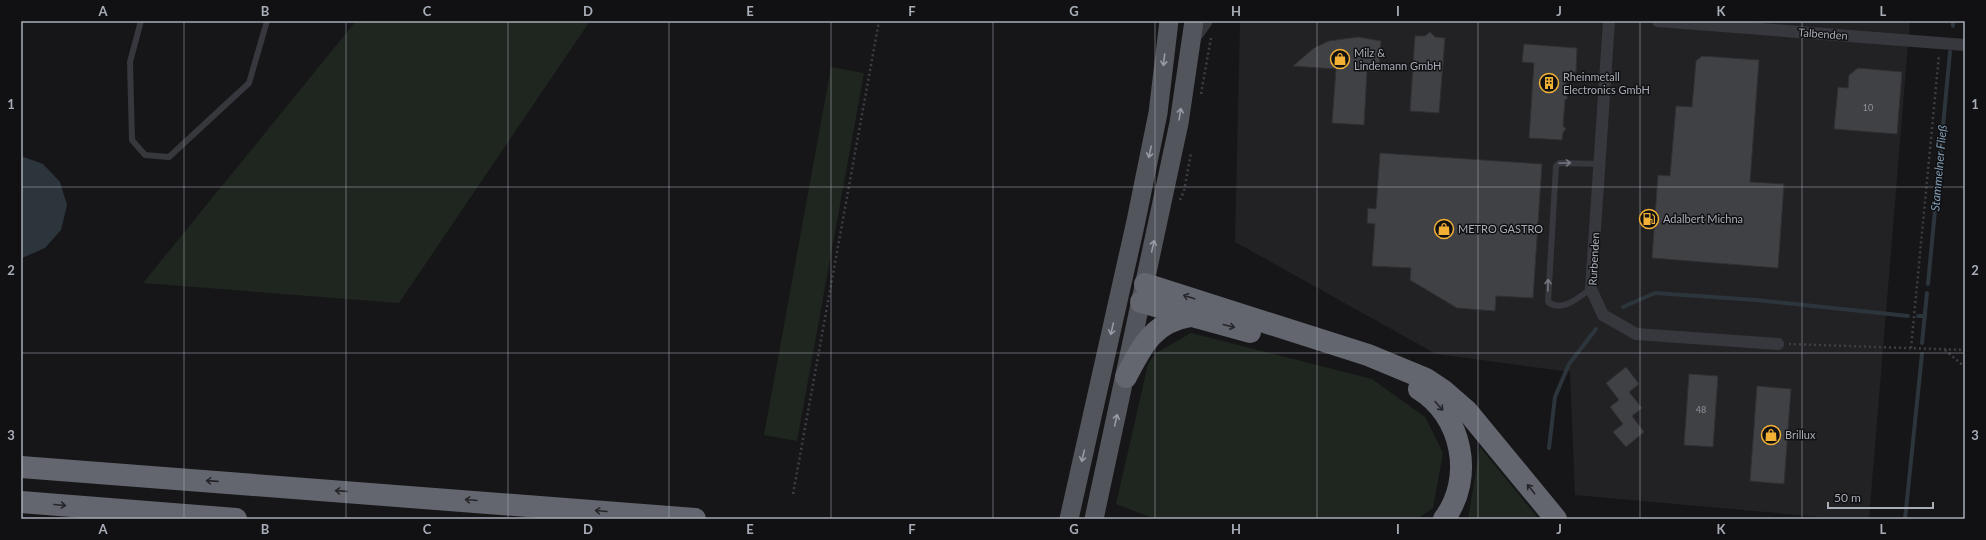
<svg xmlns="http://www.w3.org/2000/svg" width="1986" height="540" viewBox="0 0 1986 540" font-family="Lato,sans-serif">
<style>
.built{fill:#222225}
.green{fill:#1e261f}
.water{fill:#2c353c}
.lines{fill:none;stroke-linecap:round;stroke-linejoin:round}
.stream{stroke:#2c353c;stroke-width:4}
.building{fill:#404145;stroke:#303034}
.path{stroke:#3d3f44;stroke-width:2.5;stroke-dasharray:2 3;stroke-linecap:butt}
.service{stroke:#37383d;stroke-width:6}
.minor{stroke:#37383d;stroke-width:12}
.primary{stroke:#53555c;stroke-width:19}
.motorway{stroke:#63666e;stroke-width:22}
.oneway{stroke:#979ba6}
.oneway2{stroke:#757881}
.oneway3{stroke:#26262a}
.grid{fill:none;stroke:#a8adb8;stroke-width:1;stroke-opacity:0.55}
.labels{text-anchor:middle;stroke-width:3;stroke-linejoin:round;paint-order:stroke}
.number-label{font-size:9px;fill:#8e929b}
.street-label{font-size:11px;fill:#a8adb8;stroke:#111113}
.poi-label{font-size:11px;fill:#a8adb8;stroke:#111113;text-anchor:start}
.water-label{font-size:12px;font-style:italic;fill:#7f9bb3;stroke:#111113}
.neatline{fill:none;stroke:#a8adb8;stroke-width:1.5}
.grid-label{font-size:13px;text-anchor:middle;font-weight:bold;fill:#a8adb8}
</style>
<rect width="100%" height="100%" fill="#161618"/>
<polygon class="built" points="1240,21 1910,21 1869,519 1843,519 1575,495 1570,372 1436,354 1235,242"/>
<g class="green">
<polygon points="356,21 590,21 399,303 143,283"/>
<polygon points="831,67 864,73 797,441 764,435"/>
<polygon points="1191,333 1372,379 1425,417 1443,453 1433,508 1417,519 1155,519 1116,504 1148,364 1156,353"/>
<polygon points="1480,447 1539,519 1468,519"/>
</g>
<polygon class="water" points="21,156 43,164 60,182 67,205 61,230 45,248 22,258"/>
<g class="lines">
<g class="stream">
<polyline points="1953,26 1953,21"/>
<polyline points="1928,284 1950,52"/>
<polyline points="1623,307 1655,293 1756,300 1908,316"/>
<polyline points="1918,316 1925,316"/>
<polyline points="1922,343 1927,293"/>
<polyline points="1549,448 1555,397 1569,364 1596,329"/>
<polyline points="1905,519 1922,354"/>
</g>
</g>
<g class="building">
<polygon points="1430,32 1435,37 1445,38 1439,113 1410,111 1415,36 1425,36"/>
<polygon points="1358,37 1381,41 1379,72 1367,71 1364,125 1332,123 1336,69 1293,66 1314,48 1329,41"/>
<polygon points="1524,44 1577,48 1576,72 1567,72 1565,94 1568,98 1565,100 1563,126 1566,129 1563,132 1562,140 1529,138 1534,63 1522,62"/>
<polygon points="1702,56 1759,60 1750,182 1784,184 1778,268 1652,258 1658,175 1670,176 1676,106 1692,107 1696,61"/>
<polygon points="1858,68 1902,72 1897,134 1834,129 1838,87 1848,88 1849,75"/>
<polygon points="1380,153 1542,164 1533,298 1496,296 1495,311 1457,308 1410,280 1411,268 1372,266 1375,224 1367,223 1368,208 1376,209"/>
<polygon points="1626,367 1639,384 1629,392 1642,408 1632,416 1644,432 1626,447 1613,432 1623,424 1610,407 1619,400 1606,383"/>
<polygon points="1689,374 1718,376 1713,447 1684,445"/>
<polygon points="1757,386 1791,389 1784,484 1750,481"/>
</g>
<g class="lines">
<g class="path">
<polyline points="1201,94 1211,38"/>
<polyline points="1180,200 1184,191 1191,153"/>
<polyline points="1789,344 1965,350"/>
<polyline points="1911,348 1939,55"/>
<polyline points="1945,350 1965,367"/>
<polyline points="793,494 879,21"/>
</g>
<g class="service">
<polyline points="141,21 130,62 132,140 145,155 169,157 249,83 267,21"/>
<path d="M1591,289C1578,297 1563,313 1548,302L1556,166L1559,163L1600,164"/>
</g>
<g class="minor">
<polyline points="1609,21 1591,289 1603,315 1636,334 1778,344"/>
<polyline points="1658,21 1965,45"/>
<polyline points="1194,39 1207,21"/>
</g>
<g class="primary">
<polyline points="1069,519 1136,221 1158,113 1169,21"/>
<polyline points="1094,519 1179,123 1194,21"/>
</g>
<g class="motorway">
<polyline points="1145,284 1368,355 1426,379 1444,391 1467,411 1556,519"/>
<polyline points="1141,302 1250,332"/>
<path d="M1126,377C1142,346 1153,322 1191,316"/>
<path d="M1419,389C1462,415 1475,478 1444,519"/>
<polyline points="21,467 695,519"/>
<polyline points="21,502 236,519"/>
</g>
</g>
<defs><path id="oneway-shaft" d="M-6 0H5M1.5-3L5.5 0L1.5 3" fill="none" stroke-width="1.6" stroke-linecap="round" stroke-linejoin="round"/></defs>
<g class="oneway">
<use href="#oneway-shaft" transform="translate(1164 60) rotate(97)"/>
<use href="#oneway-shaft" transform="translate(1180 114) rotate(-81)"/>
<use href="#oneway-shaft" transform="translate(1150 152) rotate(102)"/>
<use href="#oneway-shaft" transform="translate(1153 246) rotate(-77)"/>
<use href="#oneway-shaft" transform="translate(1112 329) rotate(103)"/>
<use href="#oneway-shaft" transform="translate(1116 420) rotate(-77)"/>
<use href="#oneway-shaft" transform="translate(1083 456) rotate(103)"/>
</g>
<g class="oneway2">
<use href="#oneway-shaft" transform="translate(1565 163) rotate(-3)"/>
<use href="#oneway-shaft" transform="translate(1548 285) rotate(-88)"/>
</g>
<g class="oneway3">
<use href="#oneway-shaft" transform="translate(1189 297) rotate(-162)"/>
<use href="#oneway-shaft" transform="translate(1229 326) rotate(14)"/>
<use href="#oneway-shaft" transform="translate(1439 406) rotate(48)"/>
<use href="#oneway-shaft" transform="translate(212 481) rotate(-176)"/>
<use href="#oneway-shaft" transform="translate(1531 489) rotate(-128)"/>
<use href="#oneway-shaft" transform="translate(341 491) rotate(-176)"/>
<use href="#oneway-shaft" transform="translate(471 500) rotate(-175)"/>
<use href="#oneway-shaft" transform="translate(60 505) rotate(5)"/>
<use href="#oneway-shaft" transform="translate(601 511) rotate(-175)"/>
</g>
<path class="grid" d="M184,21V519M346,21V519M508,21V519M669,21V519M831,21V519M993,21V519M1155,21V519M1317,21V519M1478,21V519M1640,21V519M1802,21V519M21,187H1965M21,353H1965"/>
<defs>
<symbol id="shop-ring" viewBox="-11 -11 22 22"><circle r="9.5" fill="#111113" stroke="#f2b134" stroke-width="1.5"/><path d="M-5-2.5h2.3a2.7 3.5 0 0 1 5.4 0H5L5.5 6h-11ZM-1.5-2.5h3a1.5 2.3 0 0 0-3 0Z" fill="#f2b134"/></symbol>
<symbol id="building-ring" viewBox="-11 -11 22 22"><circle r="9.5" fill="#111113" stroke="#f2b134" stroke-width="1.5"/><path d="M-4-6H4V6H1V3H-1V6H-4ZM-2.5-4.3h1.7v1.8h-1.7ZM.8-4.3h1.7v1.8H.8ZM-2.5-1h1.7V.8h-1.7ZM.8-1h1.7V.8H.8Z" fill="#f2b134"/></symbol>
<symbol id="fuel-ring" viewBox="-11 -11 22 22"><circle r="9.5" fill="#111113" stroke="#f2b134" stroke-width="1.5"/><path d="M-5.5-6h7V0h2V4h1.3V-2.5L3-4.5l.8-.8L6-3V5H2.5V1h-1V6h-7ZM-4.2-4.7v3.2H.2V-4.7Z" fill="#f2b134"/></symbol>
</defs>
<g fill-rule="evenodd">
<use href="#shop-ring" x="1329" y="48" width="22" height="22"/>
<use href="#building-ring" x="1538" y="72" width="22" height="22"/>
<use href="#fuel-ring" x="1638" y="208" width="22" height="22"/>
<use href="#shop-ring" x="1433" y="218" width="22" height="22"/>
<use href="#shop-ring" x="1760" y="424" width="22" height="22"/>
</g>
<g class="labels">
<g class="number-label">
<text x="1868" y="111">10</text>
<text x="1701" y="413">48</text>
</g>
<g class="street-label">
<text transform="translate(1823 34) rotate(4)" y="4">Talbenden</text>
<text transform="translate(1594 259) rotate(-87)" y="4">Rurbenden</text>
</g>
<g class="poi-label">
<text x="1354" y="57">Milz &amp;<tspan x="1354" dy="13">Lindemann GmbH</tspan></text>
<text x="1563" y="81">Rheinmetall<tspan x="1563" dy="13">Electronics GmbH</tspan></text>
<text x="1663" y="223">Adalbert Michna</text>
<text x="1458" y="233">METRO GASTRO</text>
<text x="1785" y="439">Brillux</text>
</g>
<g class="water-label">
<text transform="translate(1939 168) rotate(-85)" y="4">Stammelner Fließ</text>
</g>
</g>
<rect width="1986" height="540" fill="none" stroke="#111113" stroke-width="44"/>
<path d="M1828 502v6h105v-6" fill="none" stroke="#a8adb8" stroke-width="2"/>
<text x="1834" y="502" font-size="12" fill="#a8adb8" stroke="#111113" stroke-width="3" paint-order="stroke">50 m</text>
<rect x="22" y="22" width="1942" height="496" class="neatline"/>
<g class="grid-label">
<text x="103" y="16">A</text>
<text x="265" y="16">B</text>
<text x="427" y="16">C</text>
<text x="588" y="16">D</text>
<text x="750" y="16">E</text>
<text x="912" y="16">F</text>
<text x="1074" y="16">G</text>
<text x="1236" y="16">H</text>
<text x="1398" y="16">I</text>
<text x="1559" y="16">J</text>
<text x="1721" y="16">K</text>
<text x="1883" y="16">L</text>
<text x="11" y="109">1</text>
<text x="1975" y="109">1</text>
<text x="11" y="275">2</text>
<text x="1975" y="275">2</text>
<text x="11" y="440">3</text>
<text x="1975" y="440">3</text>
<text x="103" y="534">A</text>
<text x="265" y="534">B</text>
<text x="427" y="534">C</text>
<text x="588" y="534">D</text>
<text x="750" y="534">E</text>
<text x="912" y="534">F</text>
<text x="1074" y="534">G</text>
<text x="1236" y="534">H</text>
<text x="1398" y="534">I</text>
<text x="1559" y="534">J</text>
<text x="1721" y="534">K</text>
<text x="1883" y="534">L</text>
</g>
</svg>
